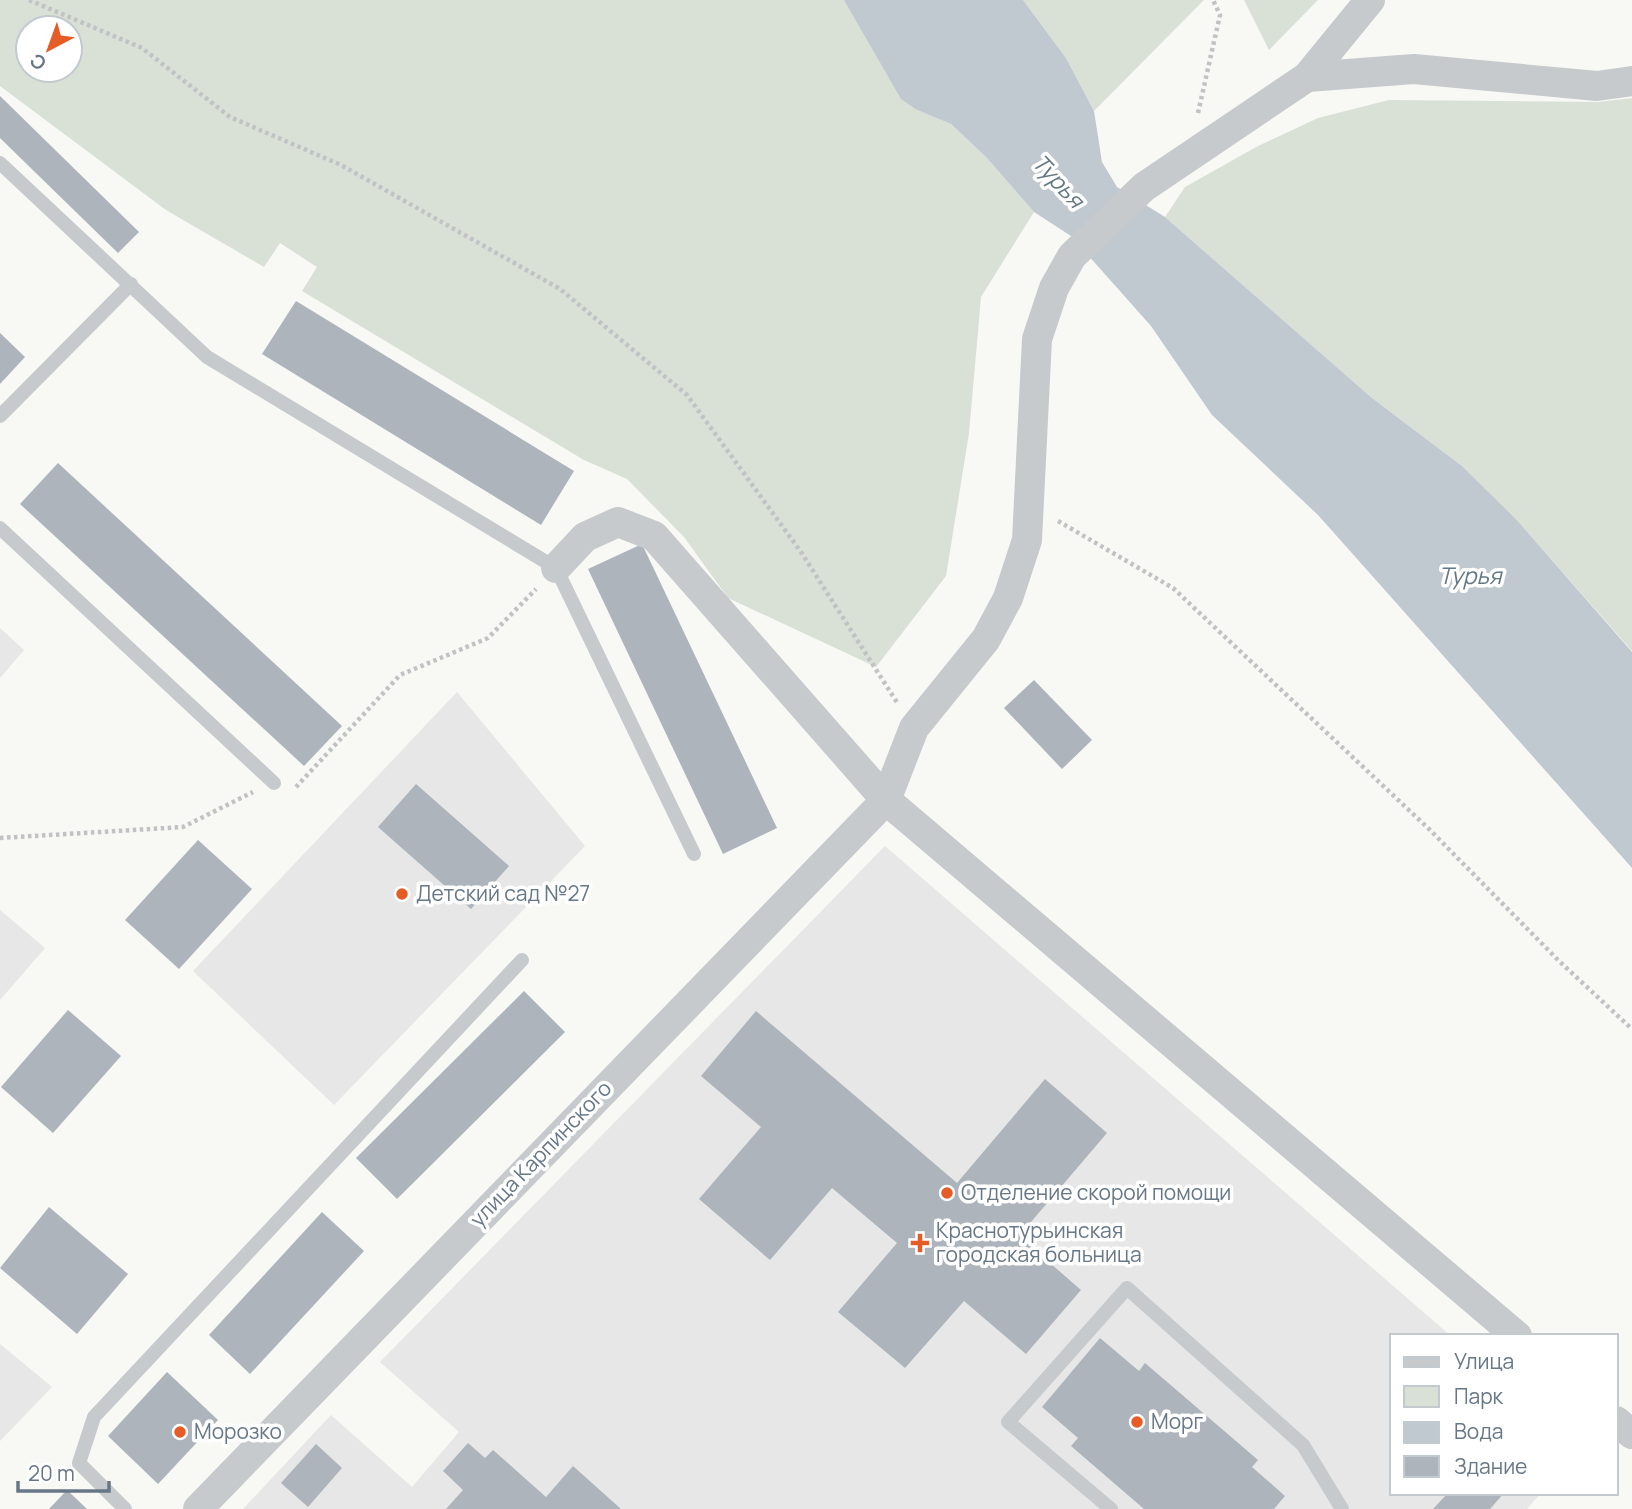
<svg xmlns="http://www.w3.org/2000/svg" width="1632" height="1509" viewBox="0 0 1632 1509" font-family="Manrope,sans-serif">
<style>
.built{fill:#e6e7e6}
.green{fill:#d9e0d6;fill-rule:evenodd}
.water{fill:#c0c9cf}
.building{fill:#adb4bb}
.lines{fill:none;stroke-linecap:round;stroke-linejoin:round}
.path{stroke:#c0c2c4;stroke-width:4.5;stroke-dasharray:3.5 3.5;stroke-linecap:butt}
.lane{stroke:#c6cacd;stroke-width:14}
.street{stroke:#c6cacd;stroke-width:30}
.poi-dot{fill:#e65c27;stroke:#fff;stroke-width:2.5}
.labels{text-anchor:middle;stroke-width:7;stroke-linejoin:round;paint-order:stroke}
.poi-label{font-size:21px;fill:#677787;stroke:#fff;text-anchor:start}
.street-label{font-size:21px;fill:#677787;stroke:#fff}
.water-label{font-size:23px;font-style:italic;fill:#637883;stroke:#fff}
</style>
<rect width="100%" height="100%" fill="#f8f8f5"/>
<g class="built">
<polygon points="0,628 24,650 0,678"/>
<polygon points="457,692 585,846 334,1105 193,971"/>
<polygon points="885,846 1451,1336 1392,1336 1392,1493 1541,1493 1527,1509 243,1509 331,1415 412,1487 459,1432 380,1362"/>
<polygon points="0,910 45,948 0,1000"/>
<polygon points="0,1344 52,1387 0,1441"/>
</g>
<g class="green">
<path d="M0,0H844L917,110L951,124L986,157L1034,212L981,297L969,433L946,576L876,667L728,598L684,537L627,479L584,460L302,291L317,267L280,243L264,267L166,210L0,86ZM28,28H70V70H28Z"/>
<polygon points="1023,0 1204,0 1094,111 1066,58"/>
<polygon points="1244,0 1318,0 1269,50"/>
<polygon points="1632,98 1632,651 1515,518 1462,466 1372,398 1165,217 1185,187 1258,146 1318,118 1389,100 1598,102"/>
</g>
<polygon class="water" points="844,0 1023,0 1066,58 1094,111 1102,162 1117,187 1165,217 1372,398 1462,466 1515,518 1632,652 1632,868 1318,515 1212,415 1151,326 1071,236 1034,212 986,157 951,124 917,110 901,99"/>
<g class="building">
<polygon points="0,96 139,232 118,253 0,138"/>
<polygon points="296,301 574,471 541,525 262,354"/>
<polygon points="0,333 25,357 0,384"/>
<polygon points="58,463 342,726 304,766 20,504"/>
<polygon points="642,544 777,828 723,854 588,569"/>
<polygon points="1034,680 1092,740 1062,769 1004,708"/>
<polygon points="416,784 509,866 471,909 378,827"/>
<polygon points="198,840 252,889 179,969 125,920"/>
<polygon points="524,991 565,1032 397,1199 356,1158"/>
<polygon points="68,1010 121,1056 53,1133 1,1087"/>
<polygon points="756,1011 957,1183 1045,1079 1107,1133 1019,1236 1081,1290 1026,1354 964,1301 905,1368 838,1312 897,1243 832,1188 770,1260 699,1199 761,1127 701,1076"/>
<polygon points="49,1207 128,1274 77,1334 0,1268"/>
<polygon points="322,1212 364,1251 250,1374 209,1335"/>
<polygon points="1100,1338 1139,1371 1145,1363 1258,1460 1252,1467 1285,1496 1274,1509 1144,1509 1071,1446 1078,1438 1042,1407"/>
<polygon points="167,1372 218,1420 158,1484 108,1436"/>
<polygon points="468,1443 485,1458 493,1450 546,1497 573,1466 621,1509 446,1509 463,1490 443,1471"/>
<polygon points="316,1444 342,1468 308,1507 281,1483"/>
<polygon points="67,1490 87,1509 49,1509"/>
<polygon points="1448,1493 1504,1493 1490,1509 1433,1509"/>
</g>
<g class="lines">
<g class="path">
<polyline points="29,0 142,48 230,117 341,165 560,289 687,395 801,552 898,704"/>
<polyline points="1198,113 1220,15 1213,0"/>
<polyline points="1058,521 1173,588 1429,829 1559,961 1632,1029"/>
<polyline points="296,787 400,675 488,638 536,589"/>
<polyline points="0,838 183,827 253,792"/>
</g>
<g class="lane">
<polyline points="0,163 207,357 556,568 694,854"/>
<polyline points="0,416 131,284"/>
<polyline points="0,528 274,783"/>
<polyline points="125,1509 79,1463 94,1417 522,960"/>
<polyline points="1111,1509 1008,1422 1127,1288 1303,1445 1342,1509"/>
</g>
<g class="street">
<polyline points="1307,77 1414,69 1597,86 1632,81"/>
<polyline points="556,568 585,537 618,522 654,536 886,800 1517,1336"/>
<polyline points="1616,1421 1632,1434"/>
<polyline points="198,1509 886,800 914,728 986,639 1008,598 1027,540 1037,339 1054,288 1072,256 1144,187 1307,77 1370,0"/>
</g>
</g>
<g class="poi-dot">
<circle cx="402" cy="894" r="7"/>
<circle cx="947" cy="1193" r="7"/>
<path d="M916.5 1232.5h7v7h7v7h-7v7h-7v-7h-7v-7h7z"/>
<circle cx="1137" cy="1422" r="7"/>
<circle cx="180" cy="1432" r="7"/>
</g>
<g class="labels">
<g class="poi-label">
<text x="416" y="901">Детский сад №27</text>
<text x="961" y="1200">Отделение скорой помощи</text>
<text x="936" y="1238">Краснотурьинская<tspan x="936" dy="24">городская больница</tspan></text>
<text x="1151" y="1429">Морг</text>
<text x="194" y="1439">Морозко</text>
</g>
<g class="street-label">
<text transform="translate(541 1154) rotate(-46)" y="7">улица Карпинского</text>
</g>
<g class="water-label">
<text transform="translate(1058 181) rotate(47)" y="8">Турья</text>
<text x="1470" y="584">Турья</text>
</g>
</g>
<rect x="1390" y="1334" width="228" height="161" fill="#ffffff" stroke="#c2c9cf" stroke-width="2"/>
<rect x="1404" y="1357" width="35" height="10" fill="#c6cacd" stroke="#c2c9cf" stroke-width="2"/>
<text x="1454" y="1369" font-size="21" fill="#677787">Улица</text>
<rect x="1404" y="1386" width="35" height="21" fill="#d9e0d6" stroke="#c2c9cf" stroke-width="2"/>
<text x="1454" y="1404" font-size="21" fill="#677787">Парк</text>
<rect x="1404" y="1422" width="35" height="21" fill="#c0c9cf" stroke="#c2c9cf" stroke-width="2"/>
<text x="1454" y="1439" font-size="21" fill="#677787">Вода</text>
<rect x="1404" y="1456" width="35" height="21" fill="#adb4bb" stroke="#c2c9cf" stroke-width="2"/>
<text x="1454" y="1474" font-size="21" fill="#677787">Здание</text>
<g transform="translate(49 49) rotate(221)"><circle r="33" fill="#ffffff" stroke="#c2c9cf" stroke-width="2"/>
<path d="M0-5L12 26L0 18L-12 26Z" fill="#e65c27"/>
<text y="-10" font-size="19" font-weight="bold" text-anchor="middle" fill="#677787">С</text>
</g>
<path d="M18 1481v10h91v-10" fill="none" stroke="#677787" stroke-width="3.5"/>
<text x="28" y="1481" font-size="21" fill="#677787" stroke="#ffffff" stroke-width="5" paint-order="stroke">20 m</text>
</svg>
